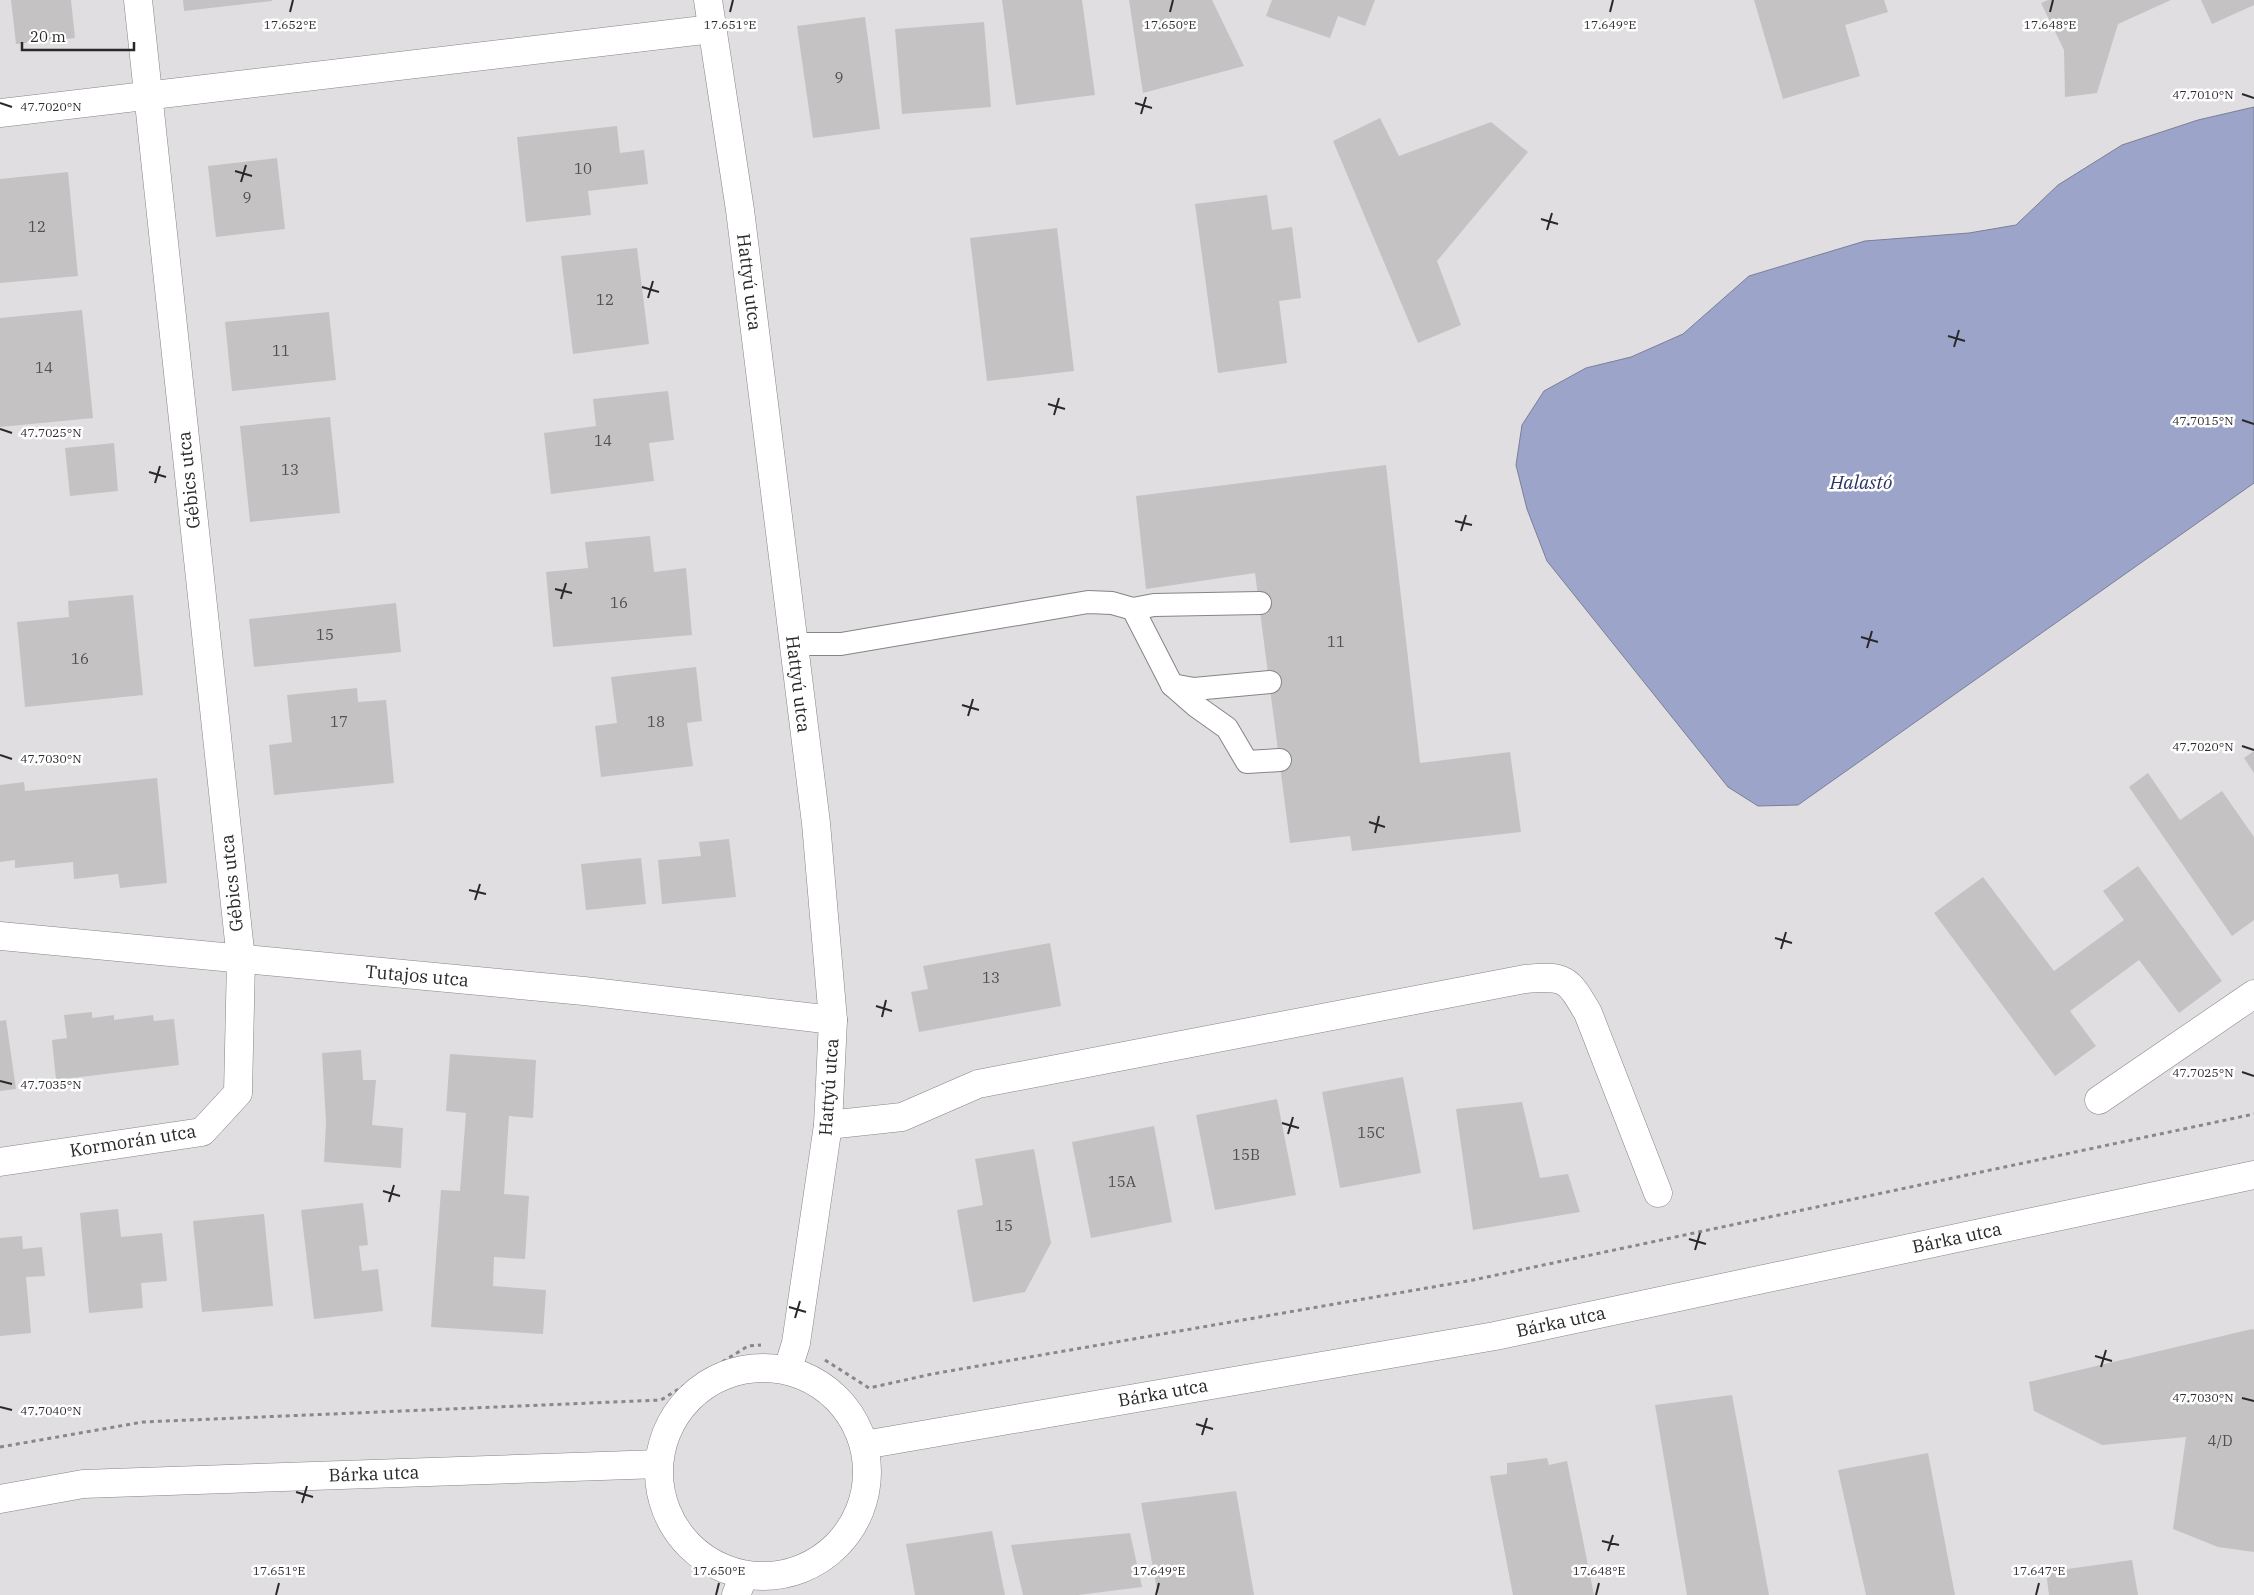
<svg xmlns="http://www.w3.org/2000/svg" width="2254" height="1595" viewBox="0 0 2254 1595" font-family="'IBM Plex Serif',serif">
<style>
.water{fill:#9ca4c9;stroke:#7a7f99}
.building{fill:#c5c2c4}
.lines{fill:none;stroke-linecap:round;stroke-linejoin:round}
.service-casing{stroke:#868486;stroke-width:24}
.minor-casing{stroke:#868486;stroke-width:29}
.tertiary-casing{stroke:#868486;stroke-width:29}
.path{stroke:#898789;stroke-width:3;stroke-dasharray:4 4;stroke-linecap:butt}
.service{stroke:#fff;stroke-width:22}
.minor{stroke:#fff;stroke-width:28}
.tertiary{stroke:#fff;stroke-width:28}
.ticks{fill:none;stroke:#2a292a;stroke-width:2}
.labels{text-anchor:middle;stroke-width:5;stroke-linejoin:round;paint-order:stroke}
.number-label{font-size:15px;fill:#514f50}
.street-label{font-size:18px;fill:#2a292a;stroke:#fff}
.water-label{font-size:19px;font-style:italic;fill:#2c3363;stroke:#fff}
.ticks-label{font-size:12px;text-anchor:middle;fill:#2a292a;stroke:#fff;stroke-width:5;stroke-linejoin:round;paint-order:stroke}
</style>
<rect width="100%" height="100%" fill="#e0dee1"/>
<polygon class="water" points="2254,107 2254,483 1798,805 1758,806 1728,787 1547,561 1527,509 1516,465 1522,425 1544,391 1586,368 1631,357 1683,334 1749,276 1865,241 1969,233 2016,225 2058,185 2122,145 2198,120"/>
<g class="building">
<polygon points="11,0 71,0 75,38 16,44"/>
<polygon points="183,0 272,0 272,1 184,11"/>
<polygon points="1002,0 1082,0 1095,95 1016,105"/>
<polygon points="1129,0 1212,0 1244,66 1143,93"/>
<polygon points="1272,0 1375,0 1365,26 1338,16 1330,38 1266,16"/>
<polygon points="1754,0 1884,0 1888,12 1845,25 1860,76 1783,99"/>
<polygon points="2048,0 2171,0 2118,24 2097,93 2065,97 2064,50 2041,3"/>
<polygon points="2201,0 2254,0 2254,5 2212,24"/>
<polygon points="865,17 880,129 813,138 797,26"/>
<polygon points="984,22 991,107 902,114 895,29"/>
<polygon points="1380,118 1399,156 1491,122 1528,152 1437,261 1461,325 1418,343 1333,141"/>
<polygon points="617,126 620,153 644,150 648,184 588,191 591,215 526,222 517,137"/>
<polygon points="277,158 285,229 216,237 208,166"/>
<polygon points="68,172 78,276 0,283 0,179"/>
<polygon points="1267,195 1272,230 1292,227 1301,298 1279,301 1287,363 1218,373 1195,204"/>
<polygon points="1057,228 1074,371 987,381 970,238"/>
<polygon points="637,248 649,344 573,354 561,256"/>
<polygon points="82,310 93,418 0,427 0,318"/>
<polygon points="329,312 336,380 232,391 225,322"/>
<polygon points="668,391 674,440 649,443 654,481 551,494 544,433 596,426 593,399"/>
<polygon points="330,417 340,513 250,522 240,426"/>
<polygon points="114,443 118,491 70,496 65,448"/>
<polygon points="1386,465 1420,763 1510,752 1521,832 1352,851 1350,836 1290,843 1255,573 1146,589 1136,496"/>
<polygon points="650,536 654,572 686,568 692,635 553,647 546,572 588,568 585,542"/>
<polygon points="133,595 143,695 25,707 17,622 69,617 68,601"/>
<polygon points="396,603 401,652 254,667 249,619"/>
<polygon points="696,667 702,721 687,723 693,766 601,777 595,726 617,723 611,677"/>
<polygon points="357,688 358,702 386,700 394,783 274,795 269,745 292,742 287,695"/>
<polygon points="2254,751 2254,773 2244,758"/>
<polygon points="2148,773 2180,820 2222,791 2254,837 2254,920 2232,936 2129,787"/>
<polygon points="157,778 167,883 120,888 118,874 74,879 73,862 15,868 15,860 0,862 0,785 24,782 25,791"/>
<polygon points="729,839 736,897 662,904 658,860 701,856 699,842"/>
<polygon points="641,858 646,904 586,910 581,864"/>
<polygon points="2138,866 2222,981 2179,1013 2139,960 2070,1011 2096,1046 2055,1076 1934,913 1983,877 2054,971 2124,920 2103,891"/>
<polygon points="1050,943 1061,1006 919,1032 911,992 928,989 923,966"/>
<polygon points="92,1012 92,1018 114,1015 114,1020 153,1015 154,1021 174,1019 179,1065 56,1080 52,1040 67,1038 64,1015"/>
<polygon points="6,1020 16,1089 0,1091 0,1021"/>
<polygon points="361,1050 363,1080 376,1080 372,1125 403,1128 401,1168 324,1162 326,1122 322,1053"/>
<polygon points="450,1054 536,1060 533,1118 509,1116 504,1194 529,1196 525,1259 494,1257 493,1286 546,1290 543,1334 431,1327 441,1190 460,1191 466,1113 446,1111"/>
<polygon points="1403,1077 1421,1173 1340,1188 1322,1092"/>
<polygon points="1277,1099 1296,1195 1215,1210 1196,1115"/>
<polygon points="1522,1102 1540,1178 1568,1174 1580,1212 1473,1230 1456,1109"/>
<polygon points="1154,1126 1172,1222 1091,1238 1072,1142"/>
<polygon points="1034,1149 1051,1243 1025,1292 973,1302 957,1210 983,1205 975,1159"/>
<polygon points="363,1203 368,1245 359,1246 362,1271 378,1269 383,1311 314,1319 301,1210"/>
<polygon points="118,1209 121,1237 162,1233 167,1281 141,1283 143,1308 89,1313 80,1213"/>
<polygon points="264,1214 273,1306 202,1312 193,1221"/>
<polygon points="22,1236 23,1249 42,1247 45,1276 26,1277 31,1333 0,1336 0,1238"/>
<polygon points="2252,1329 2254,1330 2254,1552 2218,1547 2173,1529 2186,1437 2102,1445 2034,1411 2029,1382"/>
<polygon points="1732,1395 1769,1595 1687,1595 1655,1405"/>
<polygon points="1928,1453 1955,1595 1866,1595 1838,1470"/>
<polygon points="1547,1458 1549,1465 1567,1461 1594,1595 1513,1595 1490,1476 1507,1474 1507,1463"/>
<polygon points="1236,1491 1254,1595 1158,1595 1141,1503"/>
<polygon points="992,1531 1005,1595 915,1595 906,1544"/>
<polygon points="1130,1533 1142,1587 1078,1595 1023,1595 1011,1545"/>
<polygon points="2132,1560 2138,1595 2049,1595 2046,1572"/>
</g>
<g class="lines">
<defs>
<g id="service">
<polyline points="1133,609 1172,685 1194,689 1270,682"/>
<polyline points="793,644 841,644 1088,602 1112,603 1133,609 1154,605 1260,603"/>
<polyline points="1172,685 1196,706 1227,728 1247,762 1280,760"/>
</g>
<g id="minor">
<polyline points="708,0 740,210 816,823 833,1020 828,1125 796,1343 788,1369"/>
<polyline points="0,113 712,29"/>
<polyline points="0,936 584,991 833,1020"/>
<polyline points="2099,1100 2254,994"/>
<path d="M828,1125L902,1117L978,1084L1525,979C1566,975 1568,979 1588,1013L1658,1193"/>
<polyline points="0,1162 202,1132 238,1093 241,960 138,0"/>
<polyline points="736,1595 744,1575"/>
</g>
<g id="tertiary">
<circle cx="763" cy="1472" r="104"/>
<polyline points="864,1445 1495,1336 2254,1175"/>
<polyline points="0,1499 83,1484 659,1464"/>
</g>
</defs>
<use href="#service" class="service-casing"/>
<use href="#minor" class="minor-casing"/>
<use href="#tertiary" class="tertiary-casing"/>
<g class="path">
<polyline points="825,1360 869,1388 932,1374 1473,1280 2254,1114"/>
<polyline points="0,1447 143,1422 661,1400 748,1346 761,1345"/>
</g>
<use href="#service" class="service"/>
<use href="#minor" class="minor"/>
<use href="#tertiary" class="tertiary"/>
</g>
<path class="ticks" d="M290,12L293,0M730,12L733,0M1170,12L1173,0M1610,12L1613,0M2050,12L2053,0M2242,94L2254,98M0,103L12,107M1135,103L1152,108M1141,114L1146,97M235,171L252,176M241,182L246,165M1541,219L1558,224M1547,230L1552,213M642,287L659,292M648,298L653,281M1948,336L1965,341M1954,347L1959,330M1048,404L1065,409M1054,415L1059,398M2242,420L2254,424M0,429L12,433M149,472L166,477M155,483L160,466M1455,521L1472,525M1461,531L1466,515M555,589L572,593M561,599L566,583M1861,637L1878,642M1867,648L1872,631M962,705L979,710M968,716L973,699M2242,746L2254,750M0,755L12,759M1369,822L1385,827M1375,833L1379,816M469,890L486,894M475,900L480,884M1775,938L1792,943M1781,949L1786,932M876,1006L892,1011M882,1017L886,1000M2242,1072L2254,1076M0,1081L12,1084M1282,1123L1299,1128M1288,1134L1293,1117M383,1191L400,1196M389,1202L394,1185M1689,1239L1706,1244M1695,1250L1700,1233M789,1307L806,1312M795,1318L800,1301M2095,1356L2112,1361M2101,1367L2106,1350M2242,1398L2254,1401M0,1407L12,1410M1196,1424L1213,1429M1202,1435L1207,1418M296,1492L313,1497M302,1503L307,1486M1602,1541L1619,1545M1608,1551L1613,1535M276,1595L279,1583M716,1595L719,1583M1156,1595L1159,1583M1596,1595L1599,1583M2036,1595L2039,1583"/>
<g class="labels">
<g class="number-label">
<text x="839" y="83">9</text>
<text x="583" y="174">10</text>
<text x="247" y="203">9</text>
<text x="37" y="232">12</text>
<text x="605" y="305">12</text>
<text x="281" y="356">11</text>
<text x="44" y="373">14</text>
<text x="603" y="446">14</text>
<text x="290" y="475">13</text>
<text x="619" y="608">16</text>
<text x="325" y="640">15</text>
<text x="1336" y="647">11</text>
<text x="80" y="664">16</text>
<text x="339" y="727">17</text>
<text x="656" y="727">18</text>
<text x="991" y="983">13</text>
<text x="1371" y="1138">15C</text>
<text x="1246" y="1160">15B</text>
<text x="1122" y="1187">15A</text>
<text x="1004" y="1231">15</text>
<text x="2220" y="1446">4/D</text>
</g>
<g class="street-label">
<text transform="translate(749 282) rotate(83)" y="6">Hattyú utca</text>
<text transform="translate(189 480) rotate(-96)" y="6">Gébics utca</text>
<text transform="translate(798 684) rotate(83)" y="6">Hattyú utca</text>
<text transform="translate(232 883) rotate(-96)" y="6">Gébics utca</text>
<text transform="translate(417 976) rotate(5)" y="6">Tutajos utca</text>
<text transform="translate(829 1087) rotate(-86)" y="6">Hattyú utca</text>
<text transform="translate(133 1141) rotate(-9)" y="6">Kormorán utca</text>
<text transform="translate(1957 1238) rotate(-12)" y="6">Bárka utca</text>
<text transform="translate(1561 1322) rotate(-12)" y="6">Bárka utca</text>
<text transform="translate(1163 1393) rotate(-10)" y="6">Bárka utca</text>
<text transform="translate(374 1474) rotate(-2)" y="6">Bárka utca</text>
</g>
<g class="water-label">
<text x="1861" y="489">Halastó</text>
</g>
</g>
<g class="ticks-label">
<text x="290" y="29">17.652°E</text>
<text x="730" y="29">17.651°E</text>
<text x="1170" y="29">17.650°E</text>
<text x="1610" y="29">17.649°E</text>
<text x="2050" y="29">17.648°E</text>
<text x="2203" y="99">47.7010°N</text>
<text x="51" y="111">47.7020°N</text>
<text x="2203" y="425">47.7015°N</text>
<text x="51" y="437">47.7025°N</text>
<text x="2203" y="751">47.7020°N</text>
<text x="51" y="763">47.7030°N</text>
<text x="2203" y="1077">47.7025°N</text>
<text x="51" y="1089">47.7035°N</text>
<text x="2203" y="1402">47.7030°N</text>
<text x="51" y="1415">47.7040°N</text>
<text x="279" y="1575">17.651°E</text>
<text x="719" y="1575">17.650°E</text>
<text x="1159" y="1575">17.649°E</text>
<text x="1599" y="1575">17.648°E</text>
<text x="2039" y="1575">17.647°E</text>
</g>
<path d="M22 42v8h112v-8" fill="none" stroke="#2a292a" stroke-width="2.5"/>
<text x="30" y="42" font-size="15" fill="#2a292a" stroke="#ffffff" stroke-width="4" paint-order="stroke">20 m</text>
</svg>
